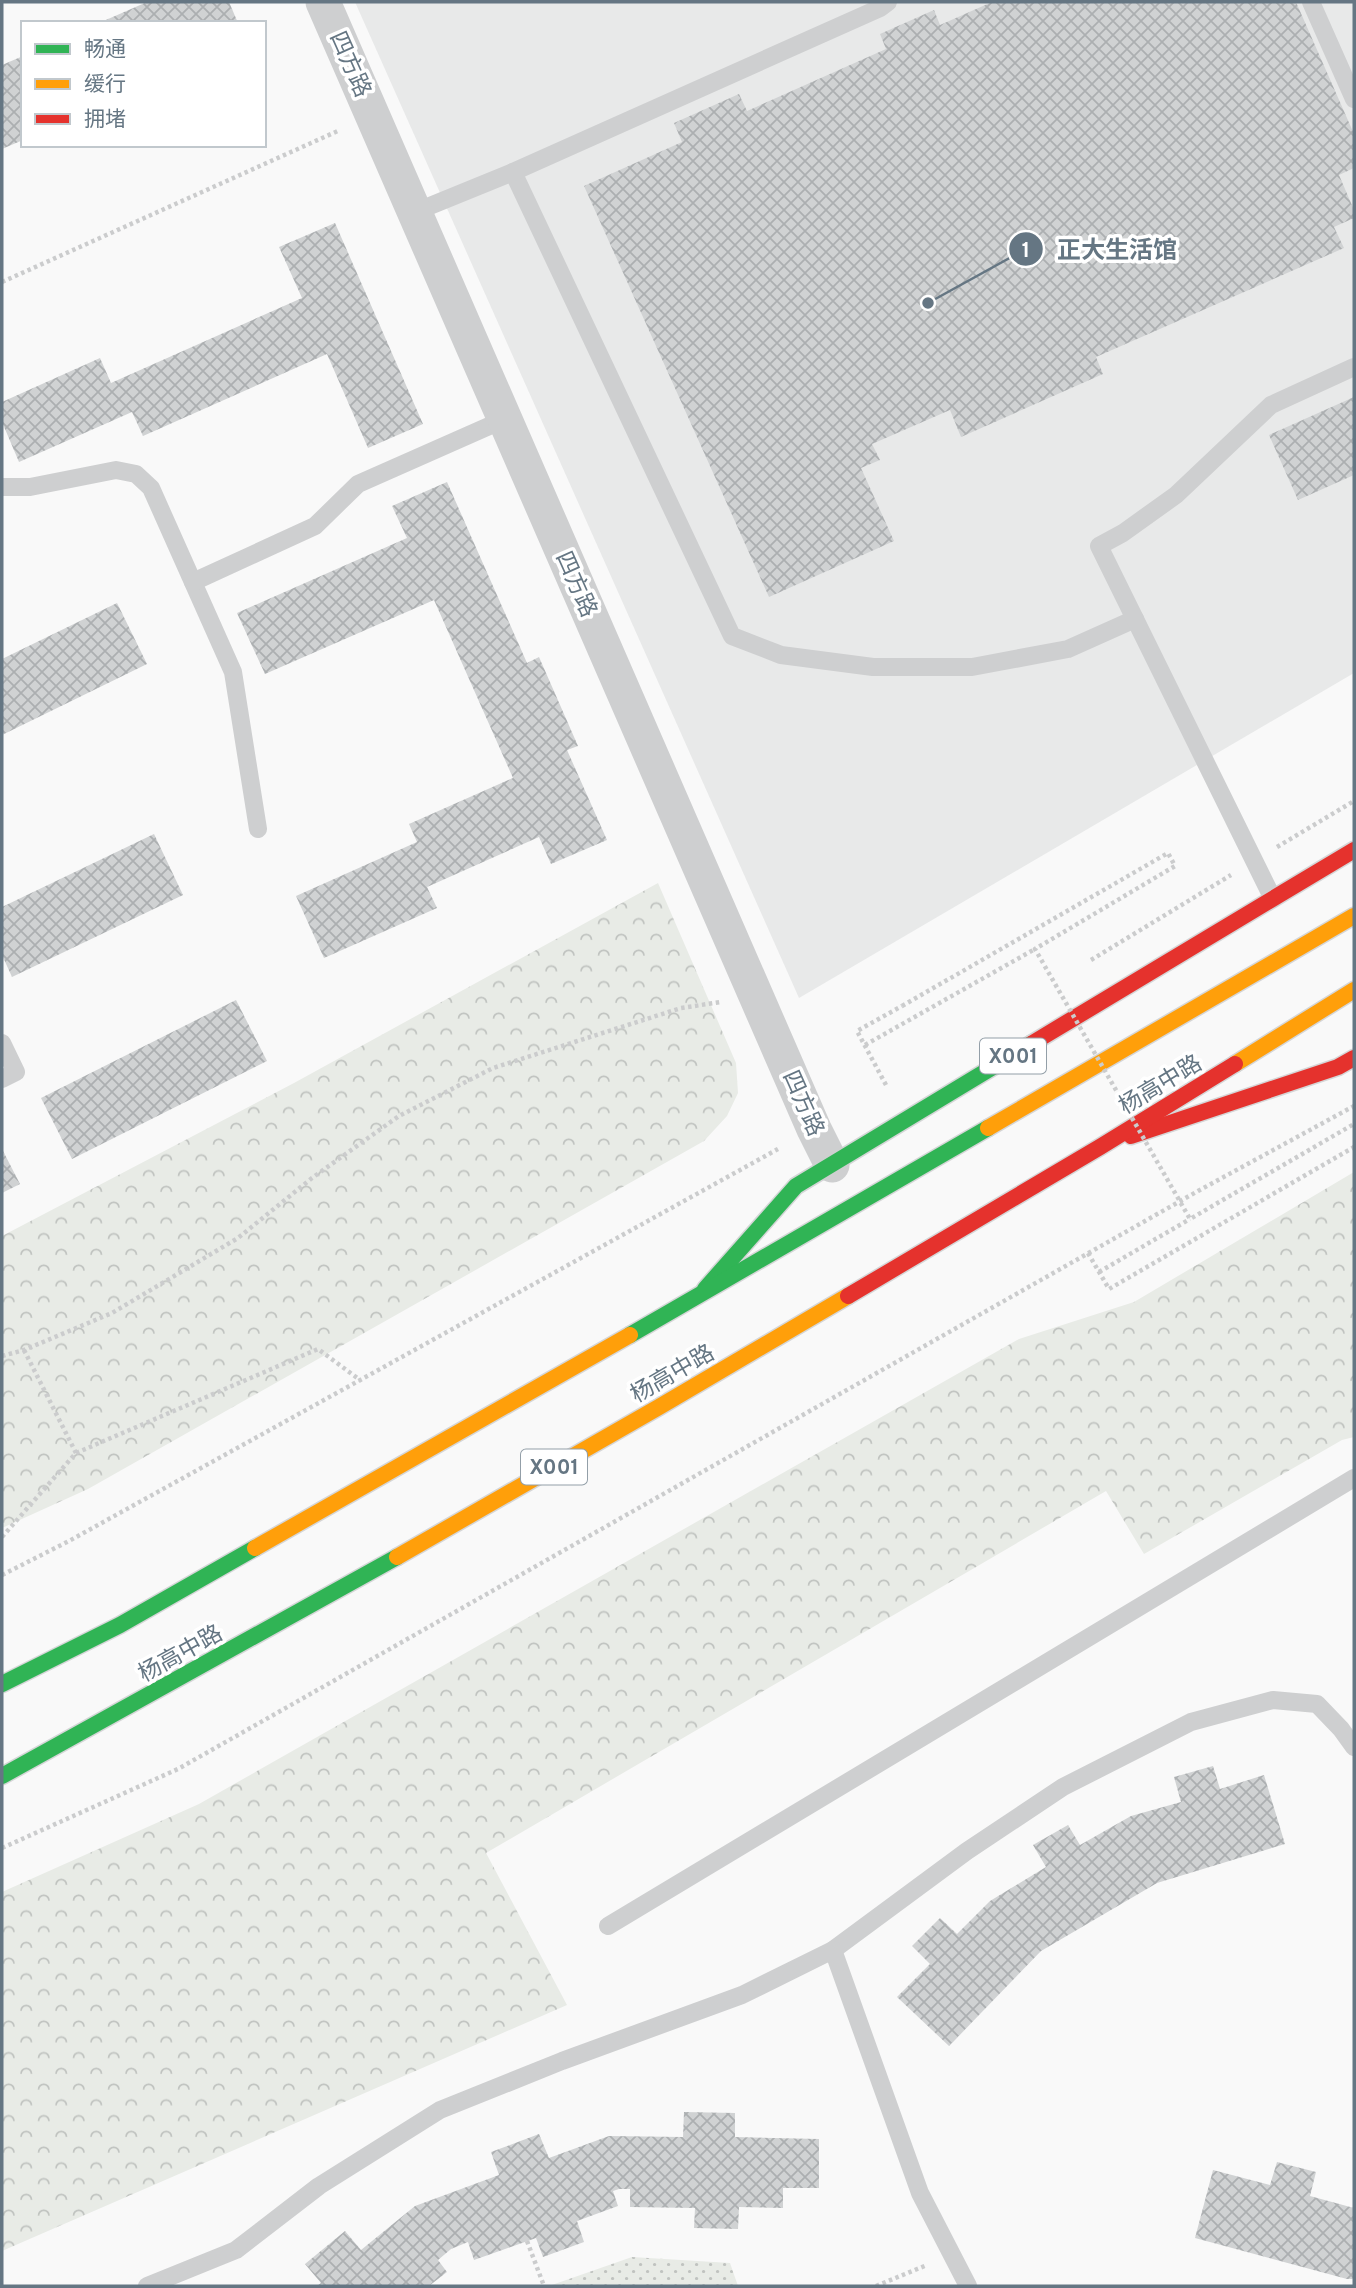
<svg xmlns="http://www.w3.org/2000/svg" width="1356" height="2288" viewBox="0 0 1356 2288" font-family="Overpass,'Noto Sans SC',sans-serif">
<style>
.built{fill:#e8e9e9}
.grass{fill:url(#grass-dots)}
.forest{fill:url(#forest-crowns)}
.building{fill:url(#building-cross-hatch)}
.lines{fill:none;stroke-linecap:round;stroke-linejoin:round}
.fast-casing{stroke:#d5d6d7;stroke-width:19}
.slow-casing{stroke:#d5d6d7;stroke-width:19}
.jam-casing{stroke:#d5d6d7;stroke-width:19}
.path{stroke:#cbcccd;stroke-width:4.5;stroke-dasharray:3.5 3.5;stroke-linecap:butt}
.lane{stroke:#cecfd0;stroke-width:18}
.street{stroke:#cecfd0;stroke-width:35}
.fast{stroke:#30b455;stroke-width:16}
.slow{stroke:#ff9f0a;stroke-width:16}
.jam{stroke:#e5322d;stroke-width:16}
.path-bridge{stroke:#cbcccd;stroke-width:4.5;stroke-dasharray:3.5 3.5;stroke-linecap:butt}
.labels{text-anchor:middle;stroke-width:7;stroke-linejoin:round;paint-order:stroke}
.shield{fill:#fff;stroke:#939fa8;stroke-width:2}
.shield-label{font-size:21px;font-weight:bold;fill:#657683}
.street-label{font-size:23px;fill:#657683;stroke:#fff}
.leader{fill:none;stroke:#657683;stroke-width:2.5}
.callout-dot{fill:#657683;stroke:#fff;stroke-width:2.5}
.mark-label{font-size:21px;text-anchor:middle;font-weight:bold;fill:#fff}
.callout-label{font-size:24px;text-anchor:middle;font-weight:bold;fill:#657683;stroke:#fff;stroke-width:7;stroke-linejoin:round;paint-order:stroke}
</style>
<defs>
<pattern id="grass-dots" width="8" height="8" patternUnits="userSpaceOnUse" patternTransform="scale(1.75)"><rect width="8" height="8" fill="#e8ebe6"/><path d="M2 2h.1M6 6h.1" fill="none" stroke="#c0c3c0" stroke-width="1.8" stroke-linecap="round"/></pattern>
<pattern id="forest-crowns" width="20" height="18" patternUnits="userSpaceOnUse" patternTransform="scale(1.75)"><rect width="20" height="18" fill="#e8ebe6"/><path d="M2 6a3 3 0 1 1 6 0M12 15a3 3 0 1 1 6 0" fill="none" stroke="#c0c3c0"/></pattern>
<pattern id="building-cross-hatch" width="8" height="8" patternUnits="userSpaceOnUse" patternTransform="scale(1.75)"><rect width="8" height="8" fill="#d0d2d3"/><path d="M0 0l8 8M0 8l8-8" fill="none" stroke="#acafb1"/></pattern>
</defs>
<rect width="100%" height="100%" fill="#f9f9f9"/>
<polygon class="built" points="355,2 1354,2 1354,673 799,998"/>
<polygon class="grass" points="632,2257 730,2263 738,2286 549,2286"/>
<g class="forest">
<polygon points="658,883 736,1063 738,1093 727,1116 704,1141 88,1489 2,1528 2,1236 294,1083"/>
<polygon points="1354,1172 1354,1437 1342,1440 1144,1554 1106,1491 486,1853 567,2005 2,2251 2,1892 199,1804 1019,1339 1134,1302"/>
</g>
<g class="building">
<polygon points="147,2 229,2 238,23 99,23"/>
<polygon points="992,2 1296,2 1354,134 1354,168 1339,175 1354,210 1354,218 1334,227 1344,248 1096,357 1103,374 961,437 950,410 872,444 880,460 861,468 894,541 769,597 584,186 682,142 674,123 739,94 747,111 886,49 880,34 934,10 940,25"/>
<polygon points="23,56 23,140 2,149 2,65"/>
<polygon points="335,223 423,424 368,448 327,354 143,436 132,412 19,462 2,422 2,402 100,358 111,383 302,298 279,247"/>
<polygon points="1354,397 1354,475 1298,500 1269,435"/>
<polygon points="447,482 527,663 539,657 578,746 567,750 607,840 551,864 539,837 427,887 437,908 324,958 296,896 417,842 409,824 513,778 434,600 265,674 237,613 407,538 392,506"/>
<polygon points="117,603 147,664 2,735 2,659"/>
<polygon points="154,834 183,895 12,977 2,955 2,907"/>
<polygon points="236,1000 267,1061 72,1159 41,1098"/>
<polygon points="2,1149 20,1184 2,1193"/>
<polygon points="1213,1766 1220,1789 1264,1775 1285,1844 1157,1883 1041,1951 949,2046 897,1997 930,1964 912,1946 940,1918 957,1934 990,1901 1046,1867 1033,1845 1068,1825 1080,1845 1131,1816 1181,1802 1174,1777"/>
<polygon points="684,2112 735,2113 735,2137 819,2139 819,2188 783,2188 783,2208 739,2207 738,2229 694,2228 695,2208 630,2207 630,2189 619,2189 613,2191 618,2206 577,2221 584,2242 543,2257 536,2238 474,2260 468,2242 451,2249 438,2260 447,2272 429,2286 317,2286 321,2283 305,2264 345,2231 361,2250 415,2206 499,2175 491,2152 539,2134 549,2158 609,2136 683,2137"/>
<polygon points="1277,2162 1316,2172 1310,2196 1354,2208 1354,2279 1347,2279 1195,2238 1213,2170 1270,2185"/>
</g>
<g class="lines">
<defs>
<g id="fast">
<polyline points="705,1289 796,1186 1031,1044"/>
<polyline points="630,1335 988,1128"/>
<polyline points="2,1684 120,1625 255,1548"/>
<polyline points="2,1776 397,1557"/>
</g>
<g id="slow">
<polyline points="1235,1064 1354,990"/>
<polyline points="988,1128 1354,916"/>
<polyline points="255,1548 630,1335"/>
<polyline points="397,1557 659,1407 848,1296"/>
</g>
<g id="jam">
<polyline points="1031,1044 1354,850"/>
<polyline points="1131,1136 1338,1067 1354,1058"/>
<polyline points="848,1296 1100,1147 1235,1064"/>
</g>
</defs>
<use href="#fast" class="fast-casing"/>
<use href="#slow" class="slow-casing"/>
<use href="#jam" class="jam-casing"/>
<g class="path">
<polyline points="2,282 340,130"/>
<polyline points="1277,847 1354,801"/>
<polyline points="1091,960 1231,875"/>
<polyline points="865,1045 1035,949"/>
<polyline points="886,1085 857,1031 902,1006"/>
<polyline points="1088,1253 1109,1289 1354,1147"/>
<polyline points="1099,1272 1190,1219"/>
<polyline points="24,1350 76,1453"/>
<polyline points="2,1356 24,1350 112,1313 238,1238 312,1178 399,1116 493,1068 681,1008 721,1002"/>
<polyline points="2,1537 76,1453 318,1349 360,1380"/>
<polyline points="2,1575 69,1541 778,1149"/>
<polyline points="2,1848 178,1769 1198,1191 1354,1106"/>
<polyline points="527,2241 544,2286"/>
<polyline points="876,2286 927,2265"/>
</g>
<g class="lane">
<polyline points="1311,2 1354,99"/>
<polyline points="513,172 732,636 781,655 873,667 972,667 1068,649 1135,619"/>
<polyline points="415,212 513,172 880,8 888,2"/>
<polyline points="2,487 30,487 116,470 136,474 151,488 233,672 258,829"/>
<polyline points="193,582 315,526 358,484 505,419"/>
<polyline points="1273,899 1099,546 1123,533 1176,495 1271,405 1354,367"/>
<polyline points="2,1043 16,1072 2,1079"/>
<polyline points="608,1926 1354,1478"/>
<polyline points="833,1950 967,1851 1063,1787 1191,1722 1273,1700 1317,1704 1341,1729 1354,1747"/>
<polyline points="147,2286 236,2250 319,2186 440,2110 562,2061 742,1995 833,1950 920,2193 968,2286"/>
</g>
<polyline class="street" points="323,2 814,1129 832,1165"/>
<use href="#fast" class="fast"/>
<use href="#slow" class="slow"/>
<use href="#jam" class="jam"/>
<polyline class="path-bridge" points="902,1006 1168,853 1175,866 1035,949 1190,1219 1354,1124"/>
</g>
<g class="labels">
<g class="shield">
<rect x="980" y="1038.5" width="66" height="35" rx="5"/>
<rect x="521" y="1449.5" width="66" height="35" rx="5"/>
</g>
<g class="shield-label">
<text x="1013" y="1063">X001</text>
<text x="554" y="1474">X001</text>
</g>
<g class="street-label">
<text transform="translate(351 64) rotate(66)" y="8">四方路</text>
<text transform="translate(577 584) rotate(66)" y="8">四方路</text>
<text transform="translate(1160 1084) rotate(-31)" y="8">杨高中路</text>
<text transform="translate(804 1103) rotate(66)" y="8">四方路</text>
<text transform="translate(672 1373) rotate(-30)" y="8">杨高中路</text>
<text transform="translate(180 1653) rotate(-29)" y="8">杨高中路</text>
</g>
</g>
<path class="leader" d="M928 303L1026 249"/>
<g class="callout-dot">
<circle cx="928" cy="303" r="7"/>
<circle cx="1026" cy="249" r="18"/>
</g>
<g class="mark-label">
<text x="1026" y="257">1</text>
</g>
<g class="callout-label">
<text x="1117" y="258">正大生活馆</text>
</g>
<rect width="1356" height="2288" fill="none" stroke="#657683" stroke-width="7"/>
<rect x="21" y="21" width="245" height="126" fill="#ffffff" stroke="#c1c8cd" stroke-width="2"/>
<rect x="35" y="44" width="35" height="10" fill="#30b455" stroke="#c1c8cd" stroke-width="2"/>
<text x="84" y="56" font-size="21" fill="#657683">畅通</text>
<rect x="35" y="79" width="35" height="10" fill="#ff9f0a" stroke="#c1c8cd" stroke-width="2"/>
<text x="84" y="91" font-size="21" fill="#657683">缓行</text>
<rect x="35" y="114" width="35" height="10" fill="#e5322d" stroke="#c1c8cd" stroke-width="2"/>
<text x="84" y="126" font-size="21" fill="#657683">拥堵</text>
</svg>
